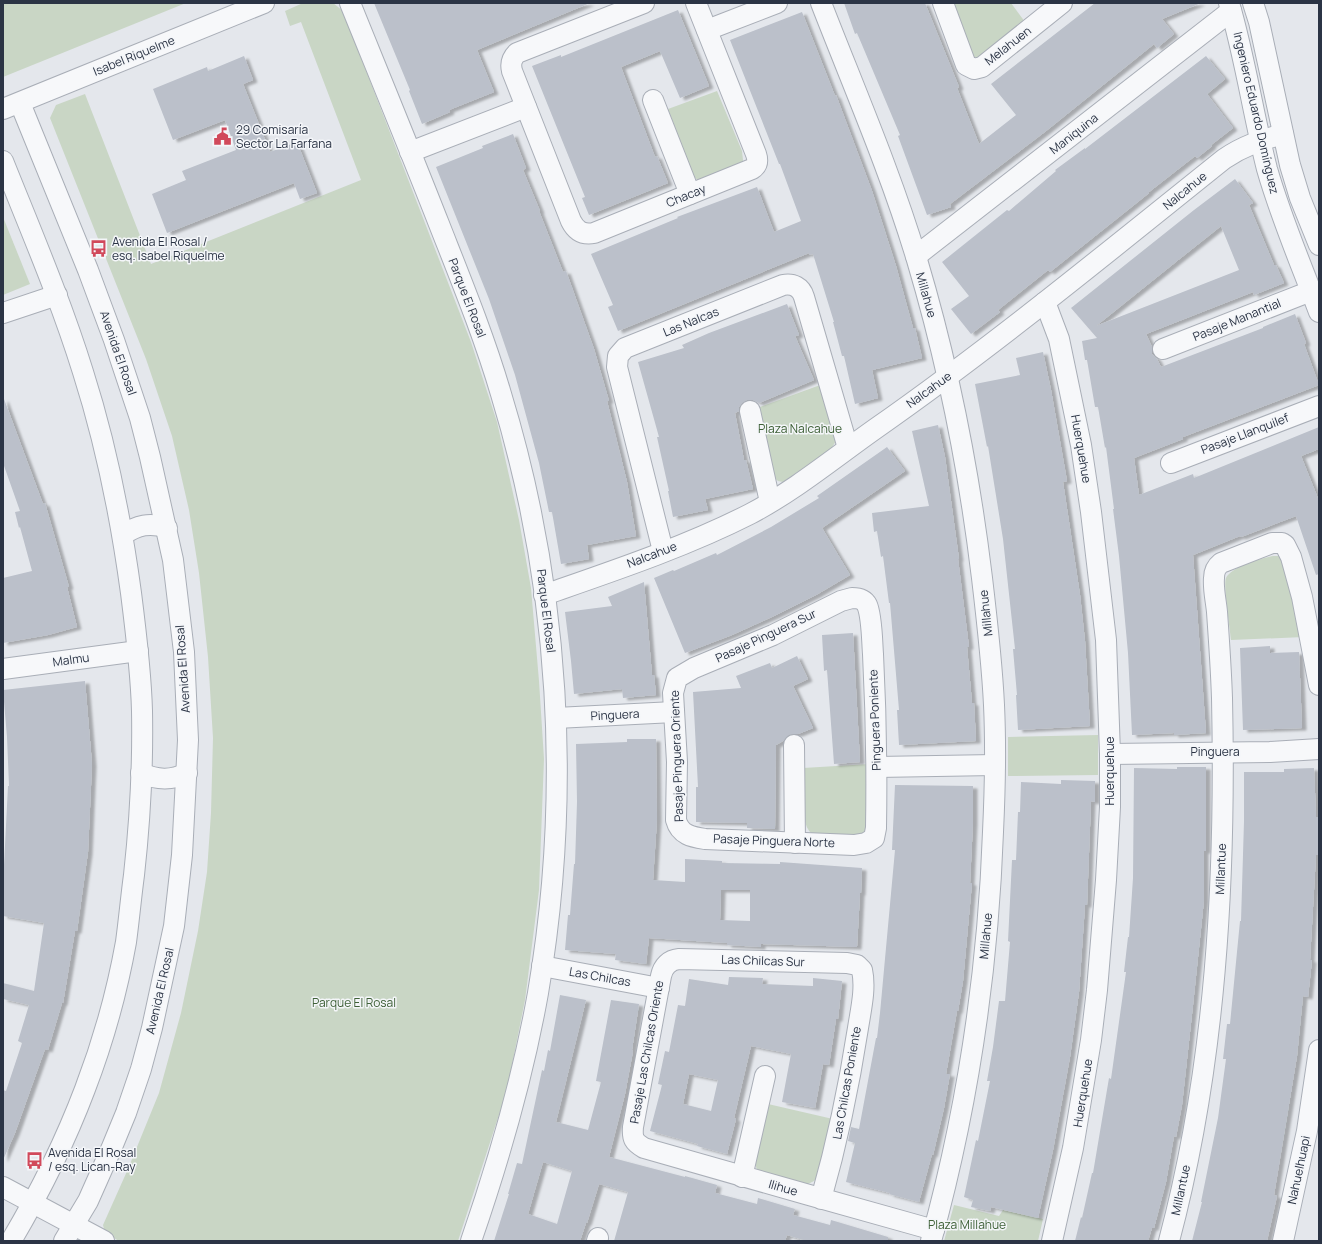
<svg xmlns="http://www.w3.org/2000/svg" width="1322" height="1244" viewBox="0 0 1322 1244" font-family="Manrope,sans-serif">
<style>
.green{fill:#c9d6c5}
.building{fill:#bbc0ca;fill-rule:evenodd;filter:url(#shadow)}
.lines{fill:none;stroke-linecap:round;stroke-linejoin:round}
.minor-casing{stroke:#a9aeb7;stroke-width:22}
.minor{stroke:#f7f8fa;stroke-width:20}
.labels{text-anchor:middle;stroke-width:3;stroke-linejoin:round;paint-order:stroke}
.street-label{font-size:12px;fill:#2b3445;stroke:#f4f6f9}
.poi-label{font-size:12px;fill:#2b3445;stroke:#f4f6f9;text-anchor:start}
.park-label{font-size:12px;fill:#3f6138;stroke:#f4f6f9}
</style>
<defs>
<filter id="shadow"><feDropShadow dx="4.5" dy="2.5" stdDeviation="1" flood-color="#0004"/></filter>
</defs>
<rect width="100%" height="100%" fill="#e4e7ec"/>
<g class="green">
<polygon points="3,3 186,3 3,77"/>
<polygon points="303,3 333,3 343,11 471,342 497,422 519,520 531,588 539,681 544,759 539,890 525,1000 507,1090 458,1241 119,1241 105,1233 103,1225 128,1169 159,1093 181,1013 198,931 207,872 211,813 213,738 208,657 199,573 189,510 172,436 146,359 50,118 56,105 85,94 151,264 361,180 301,22 290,26 285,11"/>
<polygon points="951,3 1011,3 1025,22 979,58 974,57 971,54"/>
<polygon points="717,91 742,151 743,160 743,162 699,181 694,177 668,109"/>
<polygon points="3,217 30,284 3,295"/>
<polygon points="823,384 836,441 831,449 783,482 778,481 773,477 757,408"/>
<path d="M1273,556H1279L1282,558L1304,637L1231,640C1230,628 1223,586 1226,578C1231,567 1261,558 1273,556Z"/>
<polygon points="1098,735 1098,775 1008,776 1008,737"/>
<path d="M870,764L869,829L863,837L815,835C812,833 809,832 808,829C802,821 804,780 803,768Z"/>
<polygon points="768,1104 833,1119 818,1176 814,1181 806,1185 757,1170 754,1159"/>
<polygon points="954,1205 999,1216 1003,1210 1043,1219 1038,1241 944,1241"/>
</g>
<g class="building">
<polygon points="374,3 590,3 477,50 494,92 449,110 450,112 422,124 409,91 410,90"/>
<polygon points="844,3 925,3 959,87 957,88 979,144 1016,115 991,84 1095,3 1201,3 1162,19 1174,34 1157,48 1154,44 1046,131 950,204 951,207 927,215 898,136 900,135 857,33 855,34"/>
<polygon points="678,10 709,86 680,98 660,51 621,67 655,157 657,156 668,183 589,215 582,198 585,197 532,66 561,55 561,57"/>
<polygon points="802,12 835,96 836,95 872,191 896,266 913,328 915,328 922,358 872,370 878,398 855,404 844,356 842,356 833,322 834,322 813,254 809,255 809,253 618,331 608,307 613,305 591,254 678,218 677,217 757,187 774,232 801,221 780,164 779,164 730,40"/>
<polygon points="244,56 253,80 243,84 270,152 297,142 317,193 300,199 294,183 167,233 152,194 186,180 182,171 236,150 225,120 173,140 153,89 207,67 208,71"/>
<polygon points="1206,56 1225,79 1207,94 1233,128 1211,145 1212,146 1197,158 1195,156 1149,192 1149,193 1050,272 1048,270 998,310 1000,312 971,334 951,309 969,296 942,262 1007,210 1009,211 1056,171 1055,170 1085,148 1085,149"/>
<polygon points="513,134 526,168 523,170 540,211 539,211 563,272 566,271 594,349 609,401 607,401 627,482 636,536 587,545 589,559 561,564 552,512 549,512 539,463 515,375 489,299 436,167 483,148 482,146"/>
<path d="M1235,179L1253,203L1249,205L1274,265H1276L1284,283L1254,295L1253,292L1146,334L1152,347V354L1157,359L1161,367L1263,328V327L1295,314L1306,343L1304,344L1319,385L1183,437V439L1134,458L1139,495L1193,474L1194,478L1319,427V449L1301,456L1319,501V574L1316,575L1296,516L1241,537L1240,536L1193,555L1206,733L1174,735V733L1132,735L1128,653L1119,556L1113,509H1114L1106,447L1105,448L1098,407H1095L1087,360H1085L1082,341L1097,338L1071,308L1194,210ZM1221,226L1239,270L1096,326L1177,261Z"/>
<polygon points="787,304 799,335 795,336 814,380 759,403 753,400 747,400 742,403 739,407 739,411 735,413 744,460 746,460 753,489 705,499 708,510 673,517 668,491 669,491 657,437 659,437 638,362 684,348 682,345 709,333"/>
<polygon points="1043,352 1051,390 1067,481 1063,482 1080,595 1085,641 1090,726 1018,730 1016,695 1017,695 1013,649 1015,649 1003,539 988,446 987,447 975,384 1020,375 1016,358"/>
<polygon points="4,399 43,504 45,503 69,587 67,587 77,627 48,635 3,643 3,578 32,571 20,527 19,528 15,512 20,511 3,463 3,400"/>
<polygon points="938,425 945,457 959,559 958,559 969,647 967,647 972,703 974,703 976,741 899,745 897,710 899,710 890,603 889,603 883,556 881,557 877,531 874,532 872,513 929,506 912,431"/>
<polygon points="887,447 905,471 822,528 850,575 816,595 774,616 732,635 685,653 654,578 673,570 674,571 716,553 717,555 771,527 819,498 817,496"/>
<polygon points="644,582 652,675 654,675 656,695 623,698 622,689 574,694 571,661 565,612 612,606 608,597"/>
<polygon points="853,633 860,762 834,764 827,670 824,671 822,635"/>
<polygon points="1270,646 1270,653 1299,652 1302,728 1243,730 1240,648"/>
<polygon points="797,656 808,679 793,686 813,728 798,734 793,734 789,735 783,741 776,745 775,829 747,828 747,823 696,822 696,787 698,787 693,692 741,688 736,676 770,663 772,668"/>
<polygon points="85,681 92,764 88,852 77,931 75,931 63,1003 62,1003 48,1050 45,1049 15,1133 3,1160 3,1090 6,1091 22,1043 18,1041 29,1005 3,999 3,983 34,991 44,923 3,916 3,885 8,786 9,786 7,737 3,690"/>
<path d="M627,739H656L657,819L653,880L685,882V859L722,861V863L780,864V862L862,868L861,893H860L857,947L761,944V947L727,945V943L649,938L646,964L615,960L616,954L565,950L568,915H570L574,864H575L577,802L576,744L627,742ZM721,890H750V921L720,920Z"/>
<polygon points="1177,767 1206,767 1206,851 1204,851 1204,900 1193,1005 1182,1105 1176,1137 1174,1136 1166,1182 1154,1228 1152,1228 1148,1241 1075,1241 1081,1217 1082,1218 1092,1173 1093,1173 1109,1078 1111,1079 1126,972 1124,972 1128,937 1129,937 1133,878 1134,768 1177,769"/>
<polygon points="1314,768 1316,817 1318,817 1318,855 1316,855 1310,960 1312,960 1308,997 1303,996 1297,1056 1274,1195 1277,1196 1267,1241 1192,1241 1202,1202 1201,1202 1218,1118 1226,1059 1223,1059 1227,1024 1230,1024 1240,921 1241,921 1244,821 1244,772 1284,772 1284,769"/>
<polygon points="1061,780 1095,781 1095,802 1091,801 1087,905 1085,905 1079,992 1070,1057 1053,1150 1038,1218 991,1207 990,1211 971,1207 973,1200 964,1197 976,1140 978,1141 990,1081 987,1081 993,1047 999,1001 1005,1001 1010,942 1008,941 1012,860 1016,860 1018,812 1020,812 1021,782 1061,784"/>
<polygon points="895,785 973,786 973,822 970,883 972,883 963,981 958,1011 957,1011 946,1074 950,1074 944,1108 933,1155 932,1154 919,1202 889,1194 890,1193 846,1182 855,1143 848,1141 851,1127 859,1129 876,1038 877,1038 880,1013 895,850 892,850"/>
<path d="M729,977L763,978L762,984L813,986V978L842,981L838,1019H836L829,1065L823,1064L815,1108L782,1102L791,1054L751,1046L734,1118L736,1119L727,1154L697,1146L698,1144L650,1131L662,1085L658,1084L665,1051L669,1052L678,1005L685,1006L689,979L728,985ZM689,1074L718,1080L711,1111L683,1104Z"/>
<path d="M560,995L586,1000L556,1122L588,1130L601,1082L596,1081L611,1000L639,1004L632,1050L633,1051L625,1094L609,1157L685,1177V1176L717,1185L715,1193L757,1204L758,1198L795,1209L793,1215L830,1225L831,1220L888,1237V1241H807L787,1235L785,1241H614L628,1192L599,1184L587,1223H586L580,1241H494L509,1194H508L517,1163L522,1164L542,1070L544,1071L548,1050L550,1051ZM543,1162L572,1171L557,1224L528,1214Z"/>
</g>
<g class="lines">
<defs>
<g id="minor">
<path d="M350,3C380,77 410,150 439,224C461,280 484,336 501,394C560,587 572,794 538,993C523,1077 499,1160 471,1241"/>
<path d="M644,3L517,53C512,58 510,63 512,71L571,221C576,231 583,235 594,233L752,169C758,165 758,160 756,154L696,3"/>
<path d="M821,3C854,88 891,173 917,260C948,364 969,470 982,578C987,620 992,663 994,705C996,747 995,790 993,832C988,971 968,1107 931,1241"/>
<polyline points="943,3 966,65 974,69 982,67 1062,3"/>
<path d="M1229,3C1245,57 1253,114 1267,169C1281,218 1301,264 1319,312"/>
<polyline points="1253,3 1259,22 1290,165 1300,198 1319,245"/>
<polyline points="707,30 777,3"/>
<polyline points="653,100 690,194"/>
<polyline points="20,103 88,270 114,340 140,418 150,457 173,560 184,652 188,740 182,855 174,926 152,1028 141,1069 126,1113 112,1147 88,1201 64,1241"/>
<polyline points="3,109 264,3"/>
<polyline points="410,152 526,107"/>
<path d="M3,161C31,231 61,301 83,372C106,444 121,519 131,593C136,632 141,672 142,711C143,766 140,821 134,875C131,897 129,920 126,942C117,992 103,1042 85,1089C65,1142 40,1192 11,1241"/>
<polyline points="916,256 1231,11"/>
<polyline points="1045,302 1059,339 1081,445 1091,512 1106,640 1110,754 1110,807 1106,880 1097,990 1091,1040 1073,1148 1052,1241"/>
<polyline points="3,313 57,295"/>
<polyline points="1163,349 1311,291"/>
<polyline points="750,411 770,502"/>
<polyline points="1171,463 1319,406"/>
<path d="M123,535C137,525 150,522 167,528"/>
<path d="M663,551L617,367L618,356L625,348L783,285C793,283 801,287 804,297L848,448"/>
<path d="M544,595C613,571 685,547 750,514C794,491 834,458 875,429C995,345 1109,251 1224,159C1243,146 1261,140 1283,134"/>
<path d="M852,598C858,598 864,599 867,605C872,616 872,642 873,654C876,712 877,770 876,828L874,838L866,843L854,845L705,839C692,837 680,835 676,820L677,762L673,693L677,678L694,668L773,635L841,601Z"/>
<polyline points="3,669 138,651"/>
<polyline points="556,718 674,712"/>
<polyline points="794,745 795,843"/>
<polyline points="1110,754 1270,752 1319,749"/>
<polyline points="877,767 995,765"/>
<path d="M141,773C157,780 171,781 187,773"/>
<polyline points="542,966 659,988"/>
<polyline points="742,1177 765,1076"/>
<polyline points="3,1187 104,1241"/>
<path d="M821,1199C837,1143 849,1086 858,1028C861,1009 866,988 862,970L857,965L847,963L679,959C669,960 663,966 661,976L633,1127C632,1139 634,1142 644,1148C741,1176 837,1203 934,1230"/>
<polyline points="597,1241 598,1238"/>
<path d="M1169,1241C1216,1064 1226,880 1222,698C1221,669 1219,640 1217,612C1216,601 1213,589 1214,578C1214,571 1216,567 1221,563L1272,543H1282L1285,545L1291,557L1302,597L1319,685"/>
<polyline points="1283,1241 1307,1131 1319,1050"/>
</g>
</defs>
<use href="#minor" class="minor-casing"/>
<use href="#minor" class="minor"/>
</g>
<defs>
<symbol id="civic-bare" viewBox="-9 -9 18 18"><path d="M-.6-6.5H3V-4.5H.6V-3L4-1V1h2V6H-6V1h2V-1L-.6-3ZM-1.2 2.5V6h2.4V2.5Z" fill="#d1495b" stroke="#f4f6f9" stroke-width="2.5" paint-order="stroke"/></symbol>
<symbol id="bus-bare" viewBox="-9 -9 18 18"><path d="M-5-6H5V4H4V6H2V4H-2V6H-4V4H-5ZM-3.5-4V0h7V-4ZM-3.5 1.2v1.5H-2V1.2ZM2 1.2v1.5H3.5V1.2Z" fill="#d1495b" stroke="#f4f6f9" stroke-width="2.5" paint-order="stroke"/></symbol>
</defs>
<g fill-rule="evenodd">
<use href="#civic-bare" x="210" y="124" width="25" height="25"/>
<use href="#bus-bare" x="86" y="236" width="25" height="25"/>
<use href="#bus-bare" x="22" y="1148" width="25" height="25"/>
</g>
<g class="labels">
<g class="street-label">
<text transform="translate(1008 46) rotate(-38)" y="4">Melahuen</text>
<text transform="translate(134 56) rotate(-22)" y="4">Isabel Riquelme</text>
<text transform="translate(1256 113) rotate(77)" y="4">Ingeniero Eduardo Domínguez</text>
<text transform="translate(1074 134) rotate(-38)" y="4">Maniquina</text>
<text transform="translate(1185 191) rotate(-39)" y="4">Nalcahue</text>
<text transform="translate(686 196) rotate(-22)" y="4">Chacay</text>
<text transform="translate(926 295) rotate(74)" y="4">Millahue</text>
<text transform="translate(467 298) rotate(69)" y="4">Parque El Rosal</text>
<text transform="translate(1237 320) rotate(-22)" y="4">Pasaje Manantial</text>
<text transform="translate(691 322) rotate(-22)" y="4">Las Nalcas</text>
<text transform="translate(118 353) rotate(71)" y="4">Avenida El Rosal</text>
<text transform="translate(929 390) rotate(-36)" y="4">Nalcahue</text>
<text transform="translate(1245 434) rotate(-21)" y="4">Pasaje Llanquilef</text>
<text transform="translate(1081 449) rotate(80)" y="4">Huerquehue</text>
<text transform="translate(652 555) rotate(-21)" y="4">Nalcahue</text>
<text transform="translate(546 611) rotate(83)" y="4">Parque El Rosal</text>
<text transform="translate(986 613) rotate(-96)" y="4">Millahue</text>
<text transform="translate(766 636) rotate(-25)" y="4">Pasaje Pinguera Sur</text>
<text transform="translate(71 660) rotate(-8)" y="4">Malmu</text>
<text transform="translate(183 669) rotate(-94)" y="4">Avenida El Rosal</text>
<text transform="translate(615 715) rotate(-3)" y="4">Pinguera</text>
<text transform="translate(875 720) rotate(-92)" y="4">Pinguera Poniente</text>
<text x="1215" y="756">Pinguera</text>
<text transform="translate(677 756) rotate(-92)" y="4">Pasaje Pinguera Oriente</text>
<text transform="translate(1110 771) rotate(-90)" y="4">Huerquehue</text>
<text transform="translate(774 841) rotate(2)" y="4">Pasaje Pinguera Norte</text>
<text transform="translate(1221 869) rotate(-88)" y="4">Millantue</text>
<text transform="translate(986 936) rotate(-85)" y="4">Millahue</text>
<text transform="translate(763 961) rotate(2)" y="4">Las Chilcas Sur</text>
<text transform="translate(600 977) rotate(10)" y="4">Las Chilcas</text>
<text transform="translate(160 991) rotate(-77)" y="4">Avenida El Rosal</text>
<text transform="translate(647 1052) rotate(-80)" y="4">Pasaje Las Chilcas Oriente</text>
<text transform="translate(847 1083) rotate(-80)" y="4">Las Chilcas Poniente</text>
<text transform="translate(1083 1093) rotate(-81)" y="4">Huerquehue</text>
<text transform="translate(1299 1170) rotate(-78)" y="4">Nahuelhuapi</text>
<text transform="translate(783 1188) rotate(16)" y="4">Ilihue</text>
<text transform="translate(1181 1190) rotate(-78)" y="4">Millantue</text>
</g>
<g class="poi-label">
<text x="236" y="134">29 Comisaría<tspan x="236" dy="14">Sector La Farfana</tspan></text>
<text x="112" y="246">Avenida El Rosal /<tspan x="112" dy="14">esq. Isabel Riquelme</tspan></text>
<text x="48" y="1157">Avenida El Rosal<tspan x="48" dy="14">/ esq. Lican-Ray</tspan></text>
</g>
<g class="park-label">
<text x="800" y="433">Plaza Nalcahue</text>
<text x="354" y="1007">Parque El Rosal</text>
<text x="967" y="1229">Plaza Millahue</text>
</g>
</g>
<rect width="1322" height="1244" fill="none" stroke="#2b3445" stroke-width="8"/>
</svg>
